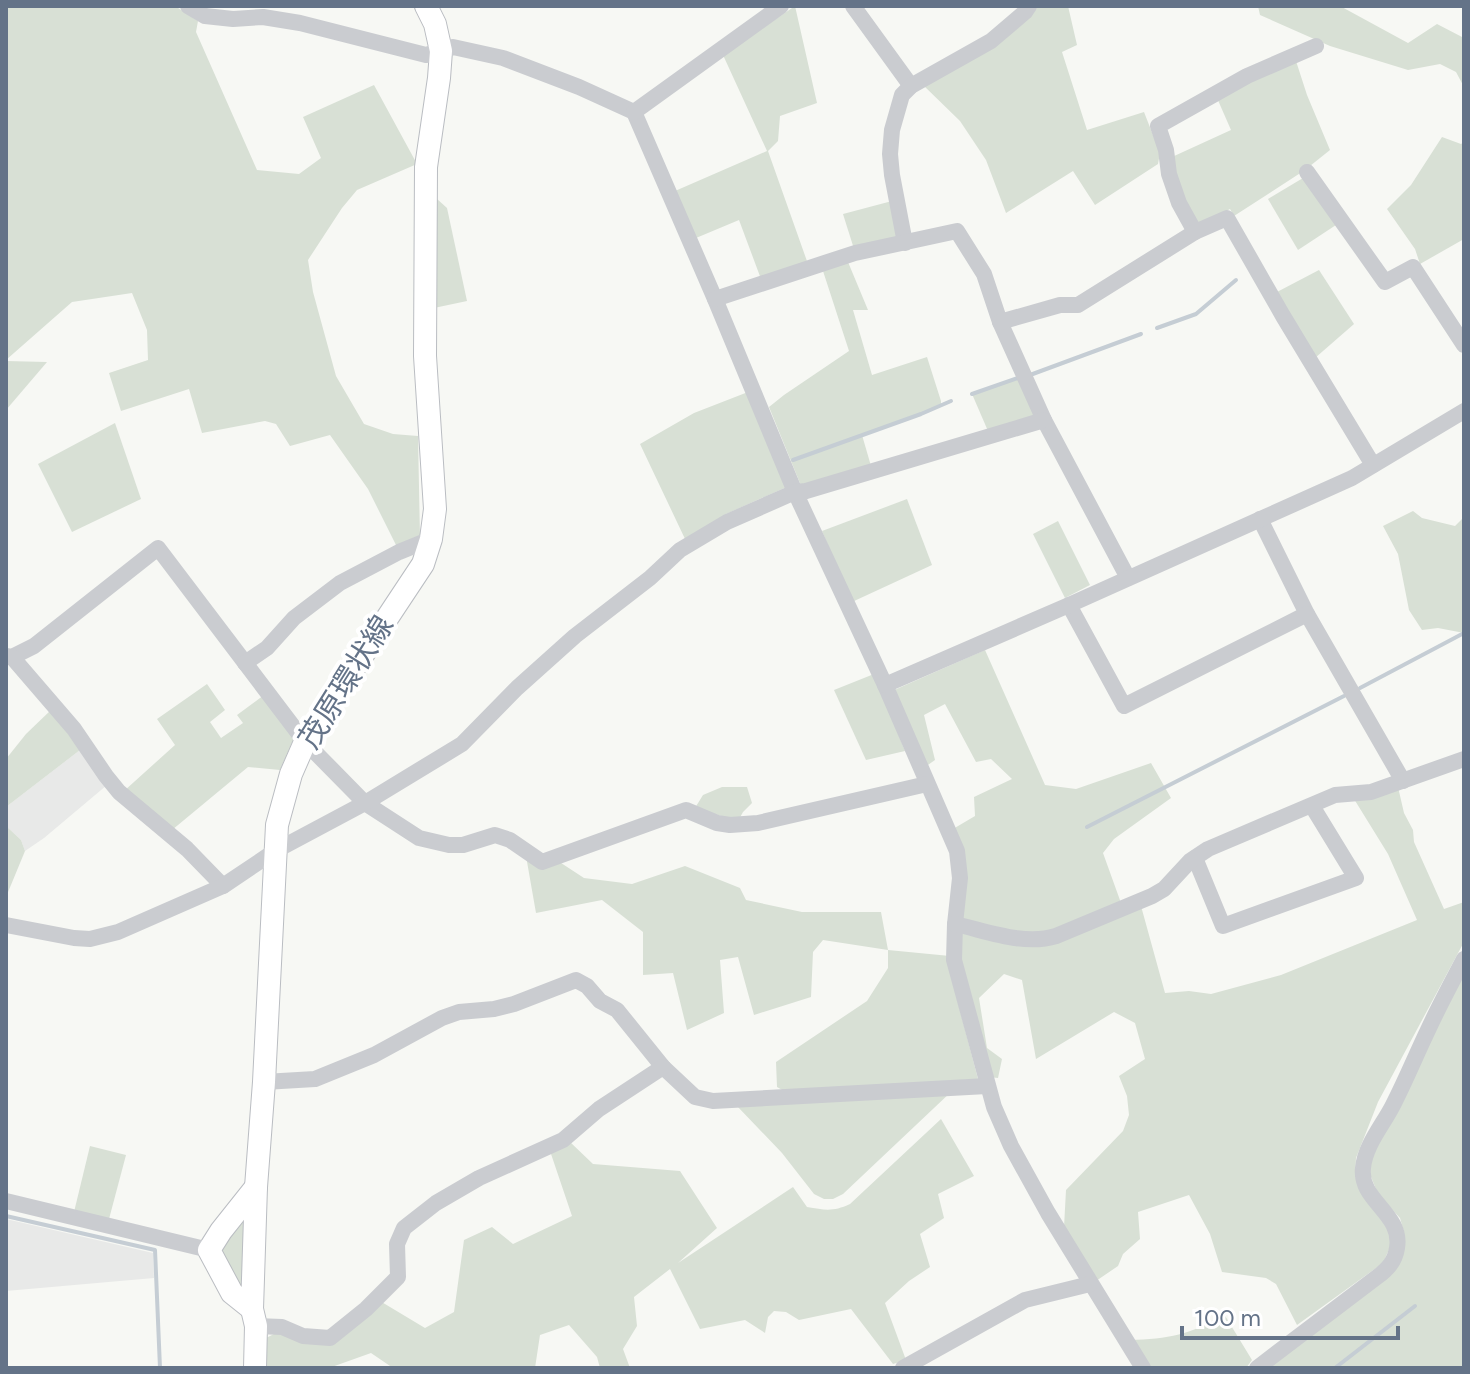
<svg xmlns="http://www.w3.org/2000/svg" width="1470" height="1374" viewBox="0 0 1470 1374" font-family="Figtree,'Noto Sans JP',sans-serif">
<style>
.built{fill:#e8e9e8}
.green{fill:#d8e0d5}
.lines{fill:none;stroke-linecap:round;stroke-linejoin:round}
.stream{stroke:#c5cdd4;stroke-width:4}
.major-casing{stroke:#babdc2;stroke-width:24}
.minor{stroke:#caccd0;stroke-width:16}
.major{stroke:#fff;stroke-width:22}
.labels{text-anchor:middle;stroke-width:8;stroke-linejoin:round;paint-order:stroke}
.street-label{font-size:30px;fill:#647388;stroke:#fff}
</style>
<rect width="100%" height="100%" fill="#f7f8f4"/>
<g class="built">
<polygon points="80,750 107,785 44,838 25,851 21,840 6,826 6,807"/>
<polygon points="6,1219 153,1253 154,1278 6,1291"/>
</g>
<g class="green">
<polygon points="6,6 175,6 198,21 196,32 257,170 299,174 321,158 303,117 374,85 417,164 357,190 342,208 308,260 313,292 336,376 364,424 393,434 418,436 420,537 397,547 368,489 330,435 290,446 276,424 265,421 202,433 189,389 121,411 109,373 148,360 147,330 132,293 72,302 6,360"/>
<polygon points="795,6 817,103 780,116 778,141 768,151 808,264 761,279 739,220 696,238 675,191 767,151 723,55"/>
<polygon points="1033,6 1068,6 1077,45 1062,52 1087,130 1144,112 1160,153 1158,164 1095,205 1073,171 1006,213 986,160 960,121 923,85"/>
<polygon points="1258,6 1340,6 1408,43 1437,24 1464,38 1464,87 1456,72 1440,64 1408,70 1330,46 1260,15"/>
<path d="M1296,61L1307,95L1330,150L1305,170L1234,216L1230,209L1202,224C1179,213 1176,180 1172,157L1231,130L1217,98Z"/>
<polygon points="1442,137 1461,144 1464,142 1464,239 1420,264 1415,249 1387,209 1411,185"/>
<polygon points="1303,178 1336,225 1298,250 1268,199"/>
<polygon points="432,199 437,199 447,208 467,301 434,308"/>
<polygon points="892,201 898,235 895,241 854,249 843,214"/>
<polygon points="848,262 868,310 853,310 872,375 927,357 941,401 941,405 921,414 862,435 871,466 802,488 769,407 784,395 849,351 823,271"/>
<polygon points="1319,270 1354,324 1315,358 1277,292"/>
<polygon points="6,361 47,362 6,410"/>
<polygon points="1018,378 1038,419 988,431 972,394"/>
<polygon points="748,392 789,486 726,514 686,541 640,444 694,413"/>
<polygon points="115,423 141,499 72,532 38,464"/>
<polygon points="907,499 932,565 852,602 822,531"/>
<polygon points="1413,511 1422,518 1455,526 1464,517 1464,633 1438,628 1422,630 1409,610 1398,554 1383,526"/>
<polygon points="1058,521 1090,585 1065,598 1033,534"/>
<polygon points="985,650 1045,785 1076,789 1151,763 1171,798 1114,839 1103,853 1121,903 1053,934 1021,933 960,921 953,829 975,816 974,797 1012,779 991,759 976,762 945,704 924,715 935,760 925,767 892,691"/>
<polygon points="874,674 905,751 866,760 834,690"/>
<polygon points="207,684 225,710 210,722 221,738 243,723 237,715 264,695 294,738 280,770 248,767 172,830 124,791 175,745 157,719"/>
<polygon points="51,710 80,750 6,807 6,759 26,734"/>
<polygon points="722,787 747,787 752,803 743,812 738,821 695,808 703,795"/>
<polygon points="1398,787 1404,813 1413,830 1414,842 1444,909 1464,902 1464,942 1378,1102 1356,1158 1355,1176 1364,1195 1388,1224 1391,1245 1383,1263 1297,1325 1276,1284 1266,1278 1222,1272 1210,1234 1189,1195 1138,1212 1140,1239 1123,1254 1118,1266 1096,1281 1064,1227 1066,1190 1123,1131 1129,1115 1127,1096 1119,1076 1145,1059 1135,1023 1114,1012 1036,1059 1022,980 1004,974 979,998 987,1048 1002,1059 998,1078 989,1077 962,984 961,930 1041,944 1141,906 1165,993 1189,991 1211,994 1281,975 1417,920 1388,854 1354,799"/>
<polygon points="6,826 21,840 25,851 6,897"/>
<polygon points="526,856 558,861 584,878 632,884 685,866 740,888 746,900 802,912 881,912 888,950 950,956 952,980 978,1079 784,1091 777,1087 776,1062 867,1001 888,968 888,950 823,940 813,952 811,997 754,1015 738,957 720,960 724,1013 687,1030 673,973 643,975 643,932 602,900 536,913"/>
<polygon points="1464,968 1464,1368 1262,1368 1391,1268 1404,1232 1400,1218 1378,1194 1367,1167"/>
<polygon points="952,1091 843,1194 833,1199 824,1199 814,1194 782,1153 737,1106"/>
<path d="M941,1119L974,1176L938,1194L944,1218L920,1234L930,1267L909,1281L885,1303L906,1360L893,1364L851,1309L799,1320L786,1312L774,1311L768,1317L765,1333L745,1320L700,1329L670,1269L634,1297L637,1326L623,1349L630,1368H600L597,1357L569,1325L540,1335L535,1368H393L371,1353L329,1368H263L264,1339L278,1332L326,1343L380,1301L425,1328L454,1312L464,1240L492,1227L513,1244L572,1216L550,1151L569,1141L593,1164L680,1171L717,1228L678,1263L793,1187L807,1207C825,1210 833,1212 850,1204Z"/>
<polygon points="90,1146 126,1155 109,1219 74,1212"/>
<polygon points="248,1205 245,1289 241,1291 216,1250"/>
<path d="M1224,1314L1252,1360L1246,1368H1146L1129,1340C1169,1339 1190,1335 1224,1314Z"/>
</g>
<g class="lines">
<g class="stream">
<polyline points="1157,328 1196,314 1236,280"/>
<polyline points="1030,375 1141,334"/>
<polyline points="972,394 1018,378"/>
<polyline points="793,460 921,414 951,401"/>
<polyline points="1360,688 1464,633"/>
<polyline points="1087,827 1344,696"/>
<polyline points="6,1216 155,1250 160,1368"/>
<polyline points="1335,1368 1415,1306"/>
</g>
<defs>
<g id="major">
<polyline points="252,1309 232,1293 209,1250 221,1231 256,1187"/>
<polyline points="255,1368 256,1326 252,1309 256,1187 264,1082 277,825 291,774 305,742 423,564 431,539 435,509 425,356 426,167 439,78 441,51 435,24 426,6"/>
</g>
</defs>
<use href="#major" class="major-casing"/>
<g class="minor">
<polyline points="188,6 205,16 233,19 263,17 300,23 426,55 453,47 503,58 579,87 634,112 715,299 795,492 885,685 957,851 960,878 955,924 954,960 994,1107 1011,1146 1048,1213 1143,1368"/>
<polyline points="853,6 911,86"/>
<polyline points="634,112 781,6"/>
<polyline points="1307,172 1385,282 1413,267 1464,345"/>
<polyline points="1195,232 1179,203 1169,174 1166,150 1158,126 1247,76 1316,46"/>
<polyline points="905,243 892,175 890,154 892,130 902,95 911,86 991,41 1025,12 1029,6"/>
<polyline points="715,299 855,253 957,231 984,274 1000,322 1044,420 1128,578"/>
<polyline points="1000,322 1060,305 1078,305 1195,232 1227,218 1283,316 1373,465"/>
<polyline points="1260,519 1307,614 1403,781"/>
<polyline points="1069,605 1124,706 1307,614"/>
<polyline points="6,656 12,657 34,646 158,548 305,742 365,803 419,838 449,845 463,845 495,835 510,840 542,862 686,810 717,823 730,825 758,823 927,784"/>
<polyline points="12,657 74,729 106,776 119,792 187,849 223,886"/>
<polyline points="245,663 267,648 294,618 340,583 399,552 431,539"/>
<polyline points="885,685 1069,605 1352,478 1464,411"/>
<polyline points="1195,858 1223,926 1356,878 1312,806"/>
<path d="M955,924C987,931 1024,946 1056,936L1152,896L1164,889L1190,861L1208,849L1335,795L1371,792L1464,759"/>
<polyline points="6,925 74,938 90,939 118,932 223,886 275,851 365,803 462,744 517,688 575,636 650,578 680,550 727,522 795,492 806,491 1044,420"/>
<polyline points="264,1082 315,1079 374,1055 442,1018 459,1012 494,1009 514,1004 576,980 587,986 600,1001 617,1010 663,1067 695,1097 713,1101 987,1086"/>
<polyline points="6,1201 209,1250"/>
<polyline points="256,1326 282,1327 303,1336 330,1338 366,1309 398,1277 397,1244 404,1228 436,1203 479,1178 563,1140 599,1109 663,1067"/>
<polyline points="903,1368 1025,1300 1090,1284"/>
<path d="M1257,1368L1377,1277C1388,1269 1395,1261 1397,1248C1403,1213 1359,1201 1363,1168C1365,1146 1382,1126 1392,1107C1405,1082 1416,1055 1428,1030C1439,1006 1452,982 1464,959"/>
</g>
<use href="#major" class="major"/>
</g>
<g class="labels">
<g class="street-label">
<text transform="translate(346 682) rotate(-58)" y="10">茂原環状線</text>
</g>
</g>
<rect width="1470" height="1374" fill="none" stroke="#647388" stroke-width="16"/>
<path d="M1182 1326v12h216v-12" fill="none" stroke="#647388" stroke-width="4"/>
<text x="1194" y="1326" font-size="24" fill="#647388" stroke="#ffffff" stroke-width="6" paint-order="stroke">100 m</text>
</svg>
